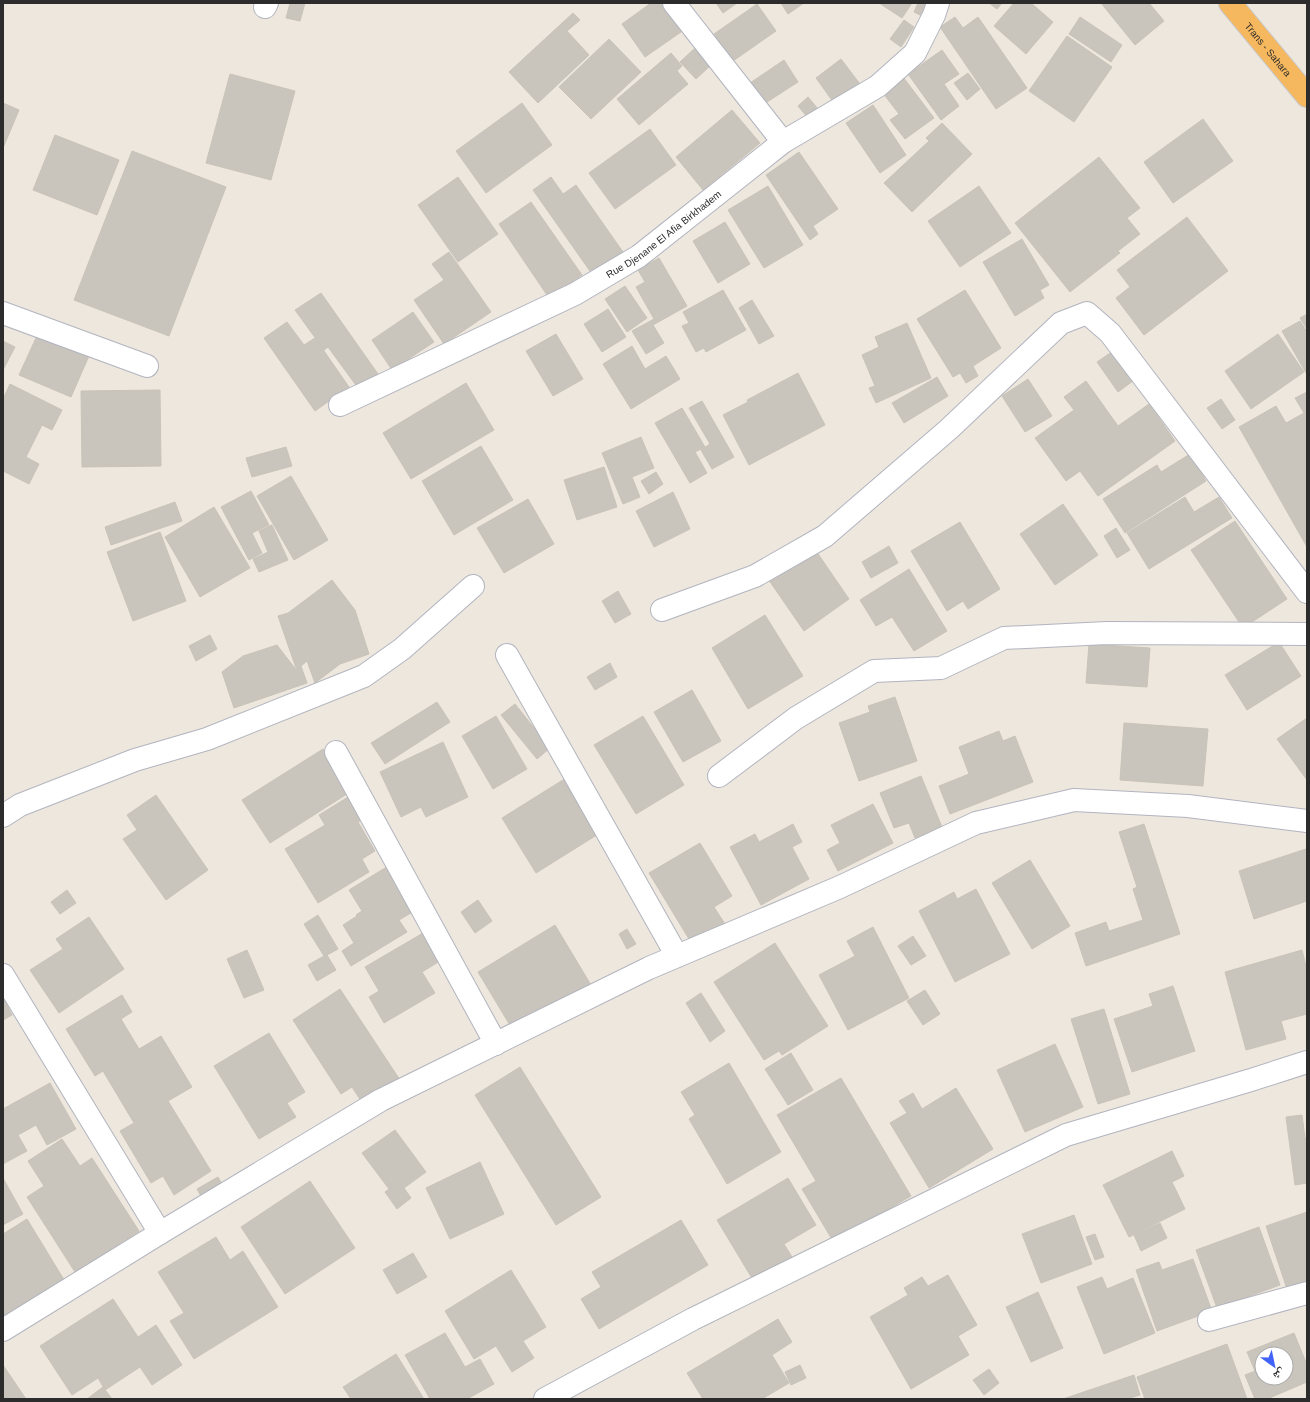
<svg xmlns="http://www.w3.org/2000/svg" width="1310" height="1402" viewBox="0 0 1310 1402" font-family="Helvetica,'Noto Naskh Arabic',sans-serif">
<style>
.building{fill:#c9c5bc;stroke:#c9c3b8;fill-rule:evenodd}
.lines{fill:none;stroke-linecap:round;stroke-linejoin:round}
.minor-casing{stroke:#b2b4bf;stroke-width:24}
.trunk-casing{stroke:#c8c8c8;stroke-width:24}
.minor{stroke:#fff;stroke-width:22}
.trunk{stroke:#f6b85e;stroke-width:22}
.labels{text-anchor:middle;stroke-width:4;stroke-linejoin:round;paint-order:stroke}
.street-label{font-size:10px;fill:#2c2c2c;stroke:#fff}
</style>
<rect width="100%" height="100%" fill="#ede7de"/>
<g class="building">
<polygon points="290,3 305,3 300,21 286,18"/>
<polygon points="651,3 661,3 681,32 645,57 622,24"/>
<polygon points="716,3 737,3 723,13"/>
<polygon points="781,3 804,3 788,14"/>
<polygon points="879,3 912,3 902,18"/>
<polygon points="918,3 933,3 926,18 914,12"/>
<polygon points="989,3 1002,3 997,9"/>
<polygon points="1014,3 1031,3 1053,22 1026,54 994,26"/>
<polygon points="1101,3 1149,3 1164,21 1135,45"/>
<polygon points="757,4 776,31 733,61 714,34"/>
<polygon points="573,13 580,20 567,31 589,55 538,103 509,72"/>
<polygon points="955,17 963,28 978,17 1027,88 996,109 940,27"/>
<polygon points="1080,17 1122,45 1111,62 1069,34"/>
<polygon points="904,20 914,27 901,47 890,39"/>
<polygon points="1067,36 1112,67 1074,122 1029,91"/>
<polygon points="609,39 641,72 591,119 559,87"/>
<polygon points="695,48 711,65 696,79 680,62"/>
<polygon points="942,50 959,74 944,84 959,106 941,120 908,74"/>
<polygon points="671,53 682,66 677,71 688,84 639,125 617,99"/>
<polygon points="841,59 860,84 834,103 816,78"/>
<polygon points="784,60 798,82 764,104 750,83"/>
<polygon points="900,73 934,118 905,139 890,120 899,114 879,88"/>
<polygon points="968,73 980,89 967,100 954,83"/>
<polygon points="230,74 295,91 271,180 206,163"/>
<polygon points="808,97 818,109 808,118 798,106"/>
<polygon points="3,103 19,110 3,148"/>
<polygon points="522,103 552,145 486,193 456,151"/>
<polygon points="873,105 906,155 880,173 846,123"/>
<polygon points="732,110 760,143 703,190 676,157"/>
<polygon points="1203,119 1233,161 1173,203 1144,162"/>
<polygon points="942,123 972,154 912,212 884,183 929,141 926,138"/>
<polygon points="650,129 676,165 615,209 589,173"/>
<polygon points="55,135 119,160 97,215 33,190"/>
<polygon points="132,151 226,187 169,336 74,300"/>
<polygon points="799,152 838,209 813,226 818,234 810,240 766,175"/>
<polygon points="1099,157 1140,208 1127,218 1140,234 1118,251 1120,253 1070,292 1015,223"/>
<polygon points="458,177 498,234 458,262 418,205"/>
<polygon points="551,177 563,194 576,185 623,252 592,274 533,190"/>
<polygon points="768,186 803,245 764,268 728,210"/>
<polygon points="979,186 1011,233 960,267 928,221"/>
<polygon points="531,202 582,275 549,298 499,224"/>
<polygon points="1187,217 1228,271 1144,335 1116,298 1130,287 1117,270"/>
<polygon points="725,222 750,264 718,283 693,241"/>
<polygon points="1022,239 1049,285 1040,290 1044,298 1015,316 983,262"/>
<polygon points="449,252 491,312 444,344 414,300 444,280 432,264"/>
<polygon points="659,258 687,306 653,325 664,343 646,354 632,331 654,319 636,287 645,282 638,270"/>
<polygon points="625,286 647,318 627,332 605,299"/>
<polygon points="723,290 746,330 706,352 704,348 696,352 682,326 689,323 683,312"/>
<polygon points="965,290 1001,348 973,366 978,376 966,383 960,373 953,377 917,319"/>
<polygon points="321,293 378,374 358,388 328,347 324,350 295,310"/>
<polygon points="752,300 774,336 759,344 739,308"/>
<polygon points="608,309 626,337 602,352 584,324"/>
<polygon points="413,312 434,342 392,370 372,340"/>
<polygon points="1307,314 1307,329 1300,318"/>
<polygon points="1300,321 1307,332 1307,373 1306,373 1282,331"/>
<polygon points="287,322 304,345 315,338 349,387 315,411 264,338"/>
<polygon points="907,323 931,378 876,403 869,388 875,386 862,355 879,347 875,337"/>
<polygon points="41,327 92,349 71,397 19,375"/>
<polygon points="556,334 583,379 553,396 526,351"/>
<polygon points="1278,334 1304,372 1251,409 1225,371"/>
<polygon points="3,341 15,347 3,370"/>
<polygon points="632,346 645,369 666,356 680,379 631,409 603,364"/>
<polygon points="1116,349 1137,378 1118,392 1097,362"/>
<polygon points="798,373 825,425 749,465 723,415 748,402 747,400"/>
<polygon points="937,377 948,396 904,423 892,403"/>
<polygon points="1028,379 1052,416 1025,432 1002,396"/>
<polygon points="1086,381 1118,426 1149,404 1175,441 1098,496 1080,471 1066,481 1035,438 1074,410 1064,397"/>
<polygon points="466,383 494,430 411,479 383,433"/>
<polygon points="10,384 62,410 52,430 42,425 26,457 39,464 29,484 3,471 3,399"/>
<polygon points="160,390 161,466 82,467 81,391"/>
<polygon points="1307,392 1307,547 1239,427 1276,406 1286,423 1304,413 1295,398"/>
<polygon points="1221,399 1235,420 1222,429 1207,408"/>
<polygon points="702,401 734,457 712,469 701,450 710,444 689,408"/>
<polygon points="682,408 705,447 695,452 707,473 690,483 655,423"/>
<polygon points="641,437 654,468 632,477 640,497 623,504 602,453"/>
<polygon points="481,446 513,500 454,535 422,481"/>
<polygon points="286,447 292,466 252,477 246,458"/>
<polygon points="1190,454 1206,481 1125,533 1103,499 1157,465 1161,472"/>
<polygon points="604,467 617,507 577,520 564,480"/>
<polygon points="656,472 663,484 649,494 641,481"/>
<polygon points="291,476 328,540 294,560 257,496"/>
<polygon points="251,491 269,525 252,533 262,553 249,560 221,507"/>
<polygon points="673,492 690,529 654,547 636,511"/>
<polygon points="1185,497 1194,512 1219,497 1232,518 1149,569 1127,533"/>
<polygon points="528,499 554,544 504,573 477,528"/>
<polygon points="175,502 182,521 111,545 105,527"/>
<polygon points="1063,504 1098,555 1055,585 1020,534"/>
<polygon points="214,507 250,568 200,597 165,537"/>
<polygon points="1235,521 1287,599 1243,628 1191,550"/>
<polygon points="960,522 1000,589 968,609 963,601 947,611 911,551"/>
<polygon points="272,525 288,560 259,572 253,559 268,552 259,531"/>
<polygon points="1116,528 1130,550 1117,558 1104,536"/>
<polygon points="160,532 186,601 133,621 107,552"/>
<polygon points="812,545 849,599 804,631 766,576"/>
<polygon points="889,546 898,563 871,578 862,562"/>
<polygon points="909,569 947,631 914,651 892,617 876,626 860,600"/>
<polygon points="332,580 355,610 369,654 340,664 315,683 307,661 301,666 307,683 234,708 222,672 243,656 277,645 297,671 278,616 288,613"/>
<polygon points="618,591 631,614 615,623 602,601"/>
<polygon points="765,615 803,676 748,709 712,648"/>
<polygon points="210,635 217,649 196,661 189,646"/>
<polygon points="1279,642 1301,676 1247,710 1225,675"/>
<polygon points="1089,644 1150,648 1147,687 1086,683"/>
<polygon points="610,663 617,677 595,690 587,677"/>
<polygon points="692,690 721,741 683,762 654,712"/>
<polygon points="895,697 917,761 859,781 839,723 870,712 868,706"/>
<polygon points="437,702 450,722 385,764 371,743"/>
<polygon points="515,704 550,748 537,759 501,715"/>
<polygon points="496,716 527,769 493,789 462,736"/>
<polygon points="643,716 684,785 636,814 594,745"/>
<polygon points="1307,718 1307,780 1277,739"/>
<polygon points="1124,723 1208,729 1203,786 1120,780"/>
<polygon points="999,731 1003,741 1015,736 1033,782 950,814 939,786 969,774 959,747"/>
<polygon points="443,742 468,797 426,817 421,807 401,817 380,772"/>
<polygon points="323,749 350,792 270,843 242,800"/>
<polygon points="921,776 942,827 915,838 909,823 894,828 880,793"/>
<polygon points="566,778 600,833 536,873 502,818"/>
<polygon points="353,794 366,817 358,822 375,851 362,859 369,872 318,903 285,849 325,825 319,815"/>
<polygon points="156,795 208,870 166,900 123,839 137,830 127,815"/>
<polygon points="873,804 893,843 838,871 827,850 840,843 831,825"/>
<polygon points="793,824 802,842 792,847 809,879 761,905 730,847 755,834 759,842"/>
<polygon points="1144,824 1180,934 1086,966 1075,933 1106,922 1109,931 1143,920 1133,889 1137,887 1119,832"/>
<polygon points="700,843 732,896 714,907 725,924 692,944 649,873"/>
<polygon points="1306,849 1307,853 1307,901 1254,919 1239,871"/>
<polygon points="1030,860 1070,926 1032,949 992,883"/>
<polygon points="390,865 416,910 399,920 407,932 351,966 342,951 354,943 343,925 357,916 356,915 362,911 349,890"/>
<polygon points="976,889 1010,954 955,982 919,911 954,892 957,899"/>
<polygon points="67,890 76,903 60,914 51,902"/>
<polygon points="478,900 492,921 475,933 461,912"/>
<polygon points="318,915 338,949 327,955 336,970 317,981 308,965 324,956 304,924"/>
<polygon points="89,917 124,969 59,1013 30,970 63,949 56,939"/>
<polygon points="555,925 591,985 514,1032 478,972"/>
<polygon points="873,927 909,998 848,1030 819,975 855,956 847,941"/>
<polygon points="627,929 636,944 627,949 619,934"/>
<polygon points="423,933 440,961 422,972 435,993 384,1023 369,997 379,991 365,967"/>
<polygon points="913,936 926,956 911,965 898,946"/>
<polygon points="775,943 828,1026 782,1055 779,1051 764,1060 714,982"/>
<polygon points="247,950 264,990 244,998 227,959"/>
<polygon points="1302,950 1307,970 1307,1014 1281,1021 1286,1039 1246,1050 1225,972"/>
<polygon points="1173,986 1195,1051 1132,1072 1114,1019 1153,1006 1149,994"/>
<polygon points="340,989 400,1080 363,1104 352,1087 341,1094 293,1020"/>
<polygon points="925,990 940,1014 923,1025 907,1001"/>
<polygon points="701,993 725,1031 710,1042 686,1003"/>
<polygon points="122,995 132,1012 121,1019 139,1049 161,1036 192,1087 168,1101 211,1171 174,1195 163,1176 151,1183 120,1131 134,1123 103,1071 95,1076 66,1029"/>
<polygon points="3,998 12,1015 3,1020"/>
<polygon points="1104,1009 1130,1094 1098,1104 1071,1019"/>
<polygon points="269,1033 305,1092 287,1103 296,1117 259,1139 214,1066"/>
<polygon points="1055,1044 1083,1107 1025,1132 997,1070"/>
<polygon points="791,1053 813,1090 788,1105 765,1069"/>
<polygon points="729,1063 781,1152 727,1184 689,1119 695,1115 681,1092"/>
<polygon points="520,1067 601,1197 556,1225 475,1095"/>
<polygon points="841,1078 911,1196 833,1241 802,1189 816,1181 777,1115"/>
<polygon points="50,1083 76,1129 47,1145 36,1125 18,1135 27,1151 3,1164 3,1109"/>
<polygon points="956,1088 993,1149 929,1188 890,1123 907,1113 899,1101 913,1093 922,1109"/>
<polygon points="1302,1115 1305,1138 1307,1138 1307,1183 1295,1185 1286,1117"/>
<polygon points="395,1130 426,1172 404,1188 411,1198 397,1209 385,1192 389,1189 362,1153"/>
<polygon points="62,1139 80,1166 92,1158 139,1231 75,1272 27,1197 44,1186 28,1161"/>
<polygon points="1172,1151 1184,1176 1172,1182 1185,1209 1129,1237 1103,1185"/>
<polygon points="480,1162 504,1214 450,1239 426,1188"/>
<polygon points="218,1177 227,1193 206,1205 197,1189"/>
<polygon points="3,1178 23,1214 3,1225"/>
<polygon points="788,1178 816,1225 784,1244 792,1257 753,1280 717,1220"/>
<polygon points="310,1181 355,1248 285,1294 241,1227"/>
<polygon points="1307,1212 1307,1282 1287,1289 1266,1226"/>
<polygon points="1074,1215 1092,1264 1041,1283 1022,1234"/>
<polygon points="27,1219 66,1283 3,1322 3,1234"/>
<polygon points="681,1220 708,1265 599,1329 581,1299 601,1287 592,1272"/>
<polygon points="1160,1223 1167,1238 1141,1251 1134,1235"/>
<polygon points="1259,1227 1280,1285 1217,1308 1196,1250"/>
<polygon points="1095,1234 1104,1257 1095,1260 1086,1237"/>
<polygon points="216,1237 230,1260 243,1251 278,1307 194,1359 170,1321 184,1313 158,1272"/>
<polygon points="413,1253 427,1277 397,1294 383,1270"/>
<polygon points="1193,1259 1212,1311 1157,1331 1136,1270 1159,1262 1162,1270"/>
<polygon points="511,1270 546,1327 523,1341 534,1358 512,1372 496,1346 474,1359 445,1311"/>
<polygon points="948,1275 977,1325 958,1336 969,1355 911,1389 870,1317 908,1295 904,1288 922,1277 928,1286"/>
<polygon points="1102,1277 1107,1289 1133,1278 1155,1333 1104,1354 1077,1287"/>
<polygon points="1038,1292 1063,1348 1031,1362 1006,1307"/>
<polygon points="113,1299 138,1337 156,1325 182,1365 152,1385 140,1367 105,1390 98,1378 72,1395 40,1346"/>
<polygon points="778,1319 792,1342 772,1355 789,1383 762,1399 703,1399 687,1373"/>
<polygon points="445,1333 465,1367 480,1359 494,1384 467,1399 430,1399 405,1355"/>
<path d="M1294,1333L1307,1365V1382L1267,1399H1255L1245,1375L1255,1371L1247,1352ZM1262,1354H1286V1378H1262Z"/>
<polygon points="1227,1344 1247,1399 1145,1399 1137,1377"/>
<polygon points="396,1354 424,1399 351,1399 343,1387"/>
<polygon points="3,1365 26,1399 3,1399"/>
<polygon points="800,1365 806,1378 791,1385 785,1372"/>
<polygon points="989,1369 999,1383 984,1395 973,1380"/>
<polygon points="1134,1375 1140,1395 1127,1399 1063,1399"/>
<polygon points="103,1387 112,1399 87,1399"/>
</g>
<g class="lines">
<defs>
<g id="minor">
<polyline points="674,3 783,142"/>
<polyline points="265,7 267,3"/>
<polyline points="3,313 147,366"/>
<path id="s1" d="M340,405L575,294L639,256L783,142L878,86L915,53L934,15L938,3"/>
<polyline points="662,610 755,576 825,536 949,429 1061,323 1087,313 1110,333 1307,592"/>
<polyline points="507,655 677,956"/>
<polyline points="336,752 496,1044"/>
<polyline points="719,776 796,718 874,671 941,668 1004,638 1107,633 1307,634"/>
<polyline points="3,816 20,805 135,760 207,739 364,676 402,649 473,586"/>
<polyline points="3,975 160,1233"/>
<polyline points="1209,1320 1307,1293"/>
<polyline points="3,1330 160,1233 381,1100 649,968 840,887 976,823 1074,800 1188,806 1307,821"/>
<polyline points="545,1399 693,1319 1066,1135 1251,1080 1307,1062"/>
</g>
<g id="trunk">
<path id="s2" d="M1230,3L1307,96"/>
</g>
</defs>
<use href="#minor" class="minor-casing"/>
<use href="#trunk" class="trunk-casing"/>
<use href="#minor" class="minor"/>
<use href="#trunk" class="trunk"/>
</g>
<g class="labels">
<g class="street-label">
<text dy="4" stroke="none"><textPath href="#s2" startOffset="60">Trans - Sahara</textPath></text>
<text dy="4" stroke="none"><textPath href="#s1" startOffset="367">Rue Djenane El Afia Birkhadem</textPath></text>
</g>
</g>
<rect width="1310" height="1402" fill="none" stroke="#2c2c2c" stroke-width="8"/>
<g transform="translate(1274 1366) rotate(147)"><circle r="19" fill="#ffffff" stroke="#ababab"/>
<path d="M0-3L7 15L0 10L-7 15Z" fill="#4163f7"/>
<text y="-6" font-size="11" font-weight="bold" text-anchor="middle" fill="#2c2c2c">ش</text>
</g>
</svg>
